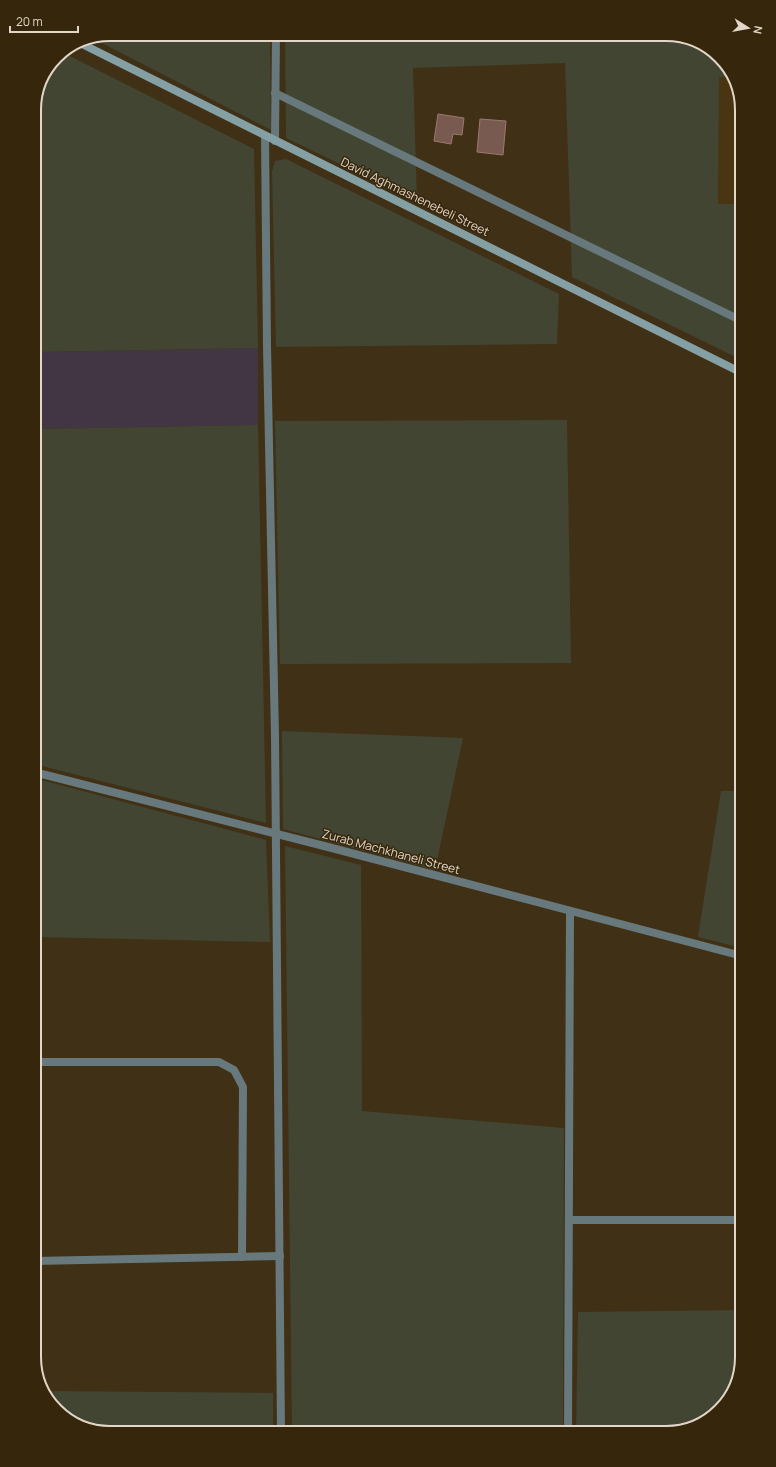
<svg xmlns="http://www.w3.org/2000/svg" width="776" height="1467" viewBox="0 0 776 1467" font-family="Manrope,sans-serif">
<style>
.commercial{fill:#423644}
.built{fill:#4a3513}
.green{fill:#424532}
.building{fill:#785a50;stroke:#9c796e}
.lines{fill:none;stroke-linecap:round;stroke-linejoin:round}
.lane{stroke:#67797c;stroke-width:8}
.street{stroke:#67797c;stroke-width:8}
.secondary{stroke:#84a0a5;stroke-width:8}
.labels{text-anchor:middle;stroke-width:3;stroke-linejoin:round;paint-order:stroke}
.street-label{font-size:12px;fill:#e1d6c7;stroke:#36260b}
.rim{fill:none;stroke:#e1d6c7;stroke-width:2}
</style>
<rect width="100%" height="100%" fill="#403015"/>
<polygon class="commercial" points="258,348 258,425 34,429 34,352"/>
<polygon class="built" points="719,77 733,77 736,81 742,110 742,204 718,204"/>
<g class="green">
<polygon points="110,34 270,34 271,130 92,38"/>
<polygon points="285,34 671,34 712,50 733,77 719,77 718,204 742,204 742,360 572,277 565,63 413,68 417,201 286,138"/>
<polygon points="62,52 254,149 258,348 34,352 34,106 57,56"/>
<polygon points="286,159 559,294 557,344 276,347 272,172 275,161"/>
<polygon points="567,420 571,663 280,664 275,421"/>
<polygon points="258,425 266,823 34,764 34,429"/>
<polygon points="282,731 463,738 435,870 283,829"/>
<polygon points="34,778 266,840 270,942 34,937"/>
<polygon points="721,791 742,791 742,948 698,937"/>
<polygon points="285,846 361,865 362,1111 564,1128 563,1433 292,1433"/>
<polygon points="742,1310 742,1357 729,1399 695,1427 666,1433 576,1433 578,1312"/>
<polygon points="44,1391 273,1393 273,1433 106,1433 68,1420"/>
</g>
<g class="building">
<polygon points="438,114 464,118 462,135 453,134 451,144 434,141"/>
<polygon points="480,119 506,121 503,155 477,152"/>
</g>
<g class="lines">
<g class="lane">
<polyline points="275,93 742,321"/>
<polyline points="34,1062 219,1062 234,1070 243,1087 242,1257"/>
<polyline points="569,1220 742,1220"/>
<polyline points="34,1261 280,1256"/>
</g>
<g class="street">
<polyline points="265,136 267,346 275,736 281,1433"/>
<polyline points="275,141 276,34"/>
<polyline points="34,772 328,847 742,956"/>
<polyline points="568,1433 570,911"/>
</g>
<polyline class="secondary" points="78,42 742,373"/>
</g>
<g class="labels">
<g class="street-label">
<text transform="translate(415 197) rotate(26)" y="4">David Aghmashenebeli Street</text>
<text transform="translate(391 852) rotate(15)" y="4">Zurab Machkhaneli Street</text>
</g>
</g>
<path d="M0 0H776V1467H0ZM110 41H666A69 69 0 0 1 735 110V1357A69 69 0 0 1 666 1426H110A69 69 0 0 1 41 1357V110A69 69 0 0 1 110 41Z" fill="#36260b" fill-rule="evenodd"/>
<path class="rim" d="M110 41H666A69 69 0 0 1 735 110V1357A69 69 0 0 1 666 1426H110A69 69 0 0 1 41 1357V110A69 69 0 0 1 110 41Z"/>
<g transform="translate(748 28) rotate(101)" stroke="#36260b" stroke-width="3" paint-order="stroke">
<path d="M0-3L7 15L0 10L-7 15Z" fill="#e1d6c7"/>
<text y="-6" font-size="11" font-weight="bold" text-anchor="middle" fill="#e1d6c7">N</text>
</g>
<path d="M10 26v6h68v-6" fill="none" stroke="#e1d6c7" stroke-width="2"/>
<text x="16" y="26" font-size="12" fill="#e1d6c7" stroke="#36260b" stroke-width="3" paint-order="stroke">20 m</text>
</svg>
